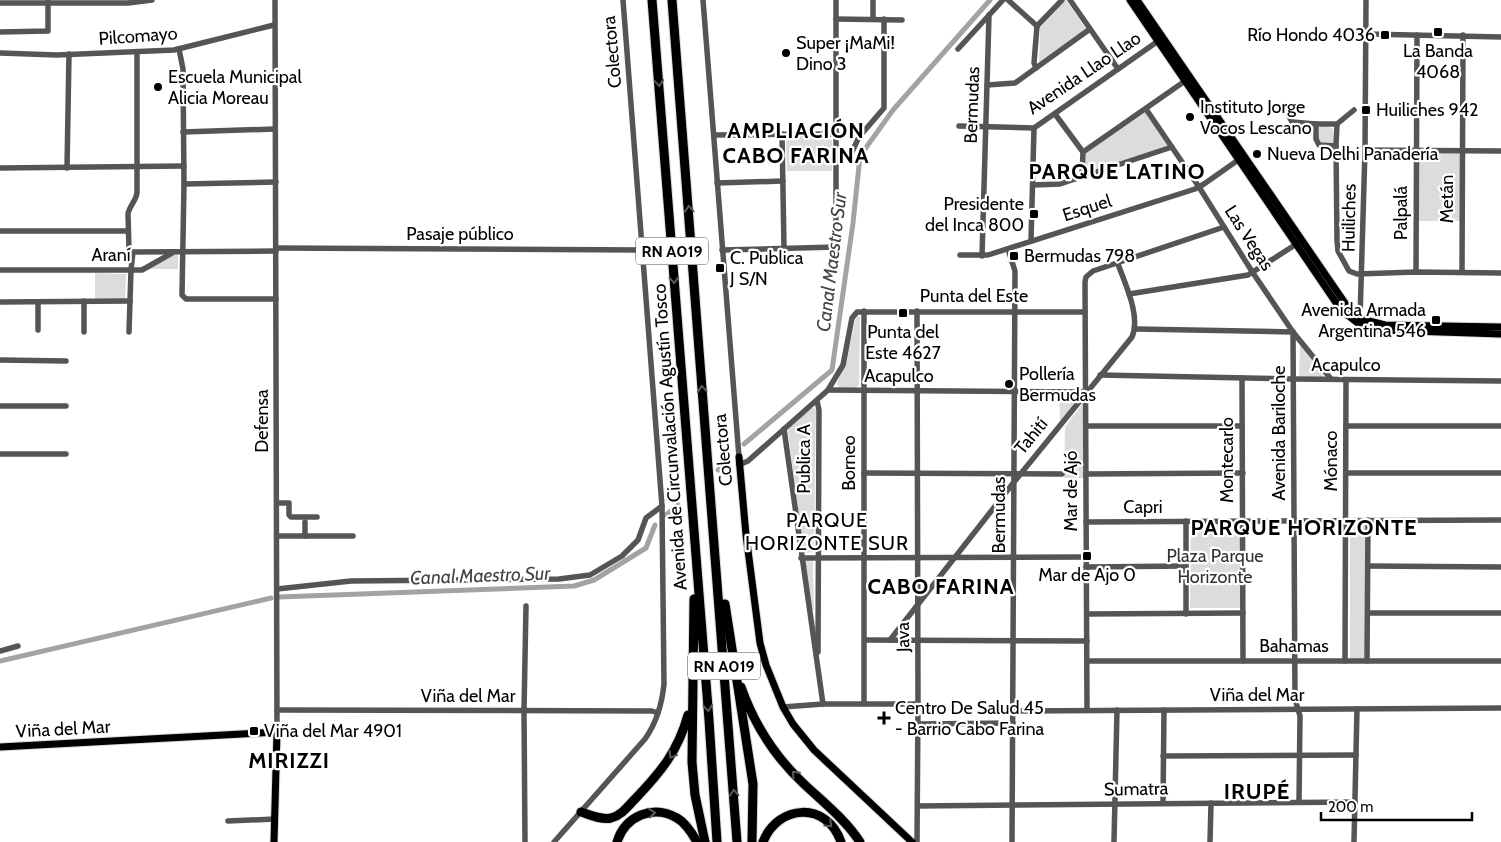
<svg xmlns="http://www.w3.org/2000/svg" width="1501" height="842" viewBox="0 0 1501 842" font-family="Cabin,sans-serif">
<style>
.green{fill:#dcdcdc}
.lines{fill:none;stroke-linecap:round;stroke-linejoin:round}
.canal{stroke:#a3a3a3;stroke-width:5}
.major-casing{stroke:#dbdbdb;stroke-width:9}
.highway-casing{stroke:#dbdbdb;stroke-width:11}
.minor{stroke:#555;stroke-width:5.5}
.major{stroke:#000;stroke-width:7}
.highway{stroke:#000;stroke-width:9}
.oneway{stroke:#595959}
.poi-dot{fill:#000;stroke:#fff;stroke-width:2}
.labels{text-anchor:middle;stroke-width:4.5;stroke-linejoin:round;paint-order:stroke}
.shield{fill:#fff;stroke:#4c4c4c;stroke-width:1}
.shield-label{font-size:16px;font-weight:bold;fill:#000}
.poi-label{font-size:18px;fill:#000;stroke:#fff;text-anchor:start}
.street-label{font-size:18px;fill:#000;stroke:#fff}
.park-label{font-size:18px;fill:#333;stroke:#fff}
.water-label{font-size:19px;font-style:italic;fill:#444;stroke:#fff}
.quarter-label{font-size:20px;letter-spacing:1px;fill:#000;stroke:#fff}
.district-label{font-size:22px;font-weight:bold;letter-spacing:1px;fill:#000;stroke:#fff}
</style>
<rect width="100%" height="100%" fill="#fff"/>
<g class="green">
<polygon points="1066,0 1086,29 1039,62 1040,28"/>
<polygon points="1146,112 1170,145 1085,173 1086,153"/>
<polygon points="1321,126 1333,128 1334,142 1332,144 1320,143 1318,141 1319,128"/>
<polygon points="790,136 829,136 832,141 832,171 787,171 786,141"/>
<polygon points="1418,152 1461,153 1461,221 1418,221"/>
<polygon points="175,253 178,255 178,269 149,269"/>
<polygon points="95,273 126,274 125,299 95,299"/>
<polygon points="858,316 860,317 859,385 855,389 840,388 837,384 850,345 856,317"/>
<polygon points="1300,345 1324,377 1299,377"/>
<polygon points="1059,396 1078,396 1079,400 1060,421"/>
<polygon points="1083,403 1085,478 1064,478 1065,427"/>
<polygon points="811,408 814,408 816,410 814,552 804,553 788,432 789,428"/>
<rect x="1350" y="523" width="15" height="136"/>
<polygon points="1191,524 1240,525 1240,608 1190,608"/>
<polygon points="805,561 813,561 814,610 811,610"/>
</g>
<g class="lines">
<g class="canal">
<polyline points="744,444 832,370 853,223 860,156 893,110 990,0"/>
<polyline points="718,470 729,459"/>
<polyline points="666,515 678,505"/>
<polyline points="279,597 574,586 594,580 646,548 655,525"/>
<polyline points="0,661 271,598"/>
</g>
<defs>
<g id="major">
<polyline points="1130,0 1341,310 1359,324 1380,330 1501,334"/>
<polyline points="1137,0 1347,306 1360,318 1369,321 1385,325 1501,327"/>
<polyline points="739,457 746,535 760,643 766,665 783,707 793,724 814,750 912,842"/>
<polyline points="0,747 277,732 274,842"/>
</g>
<g id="highway">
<polyline points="652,0 709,720 717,842"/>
<polyline points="672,0 737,842"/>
<polyline points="694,599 692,762 695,795 705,842"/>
<polyline points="725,604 753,784 752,842"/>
<path d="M741,687C754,724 775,757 804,784C823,802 845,819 860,842"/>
<path d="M581,812C590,815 601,820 611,818C622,815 628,806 635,799C661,772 678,751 688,715"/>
<path d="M617,842C625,816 653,804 677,818C686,823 692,833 697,842"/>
<path d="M763,842C778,804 827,801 841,842"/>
</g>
</defs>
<use href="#major" class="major-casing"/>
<use href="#highway" class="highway-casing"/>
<g class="minor">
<polyline points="275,0 277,732"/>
<polyline points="703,0 739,457"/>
<polyline points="1008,0 1037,26"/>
<polyline points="1070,0 1118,69"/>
<polyline points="0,3 128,3 152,0"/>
<polyline points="836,19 902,20"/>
<polyline points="873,19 873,0"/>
<polyline points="1037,26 1062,0"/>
<polyline points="0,32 48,31 48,0"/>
<polyline points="1366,34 1501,37"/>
<polyline points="179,49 183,69 184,184 182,295 186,299 276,299"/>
<polyline points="958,49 1003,0"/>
<polyline points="0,53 57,55 174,50 274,25"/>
<path d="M137,53V192C137,200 129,206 128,214L129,250L133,252L276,251"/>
<polyline points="1036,68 1034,63 1037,26"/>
<polyline points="987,85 1015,83 1090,29"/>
<polyline points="1284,107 1292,122 1316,124 1316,139 1319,145 1336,146 1337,241 1338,251 1349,271 1357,274 1416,272 1501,273"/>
<polyline points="1146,109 1199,187 1253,273 1293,332 1331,379"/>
<polyline points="1055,114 1083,152 1082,177"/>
<polyline points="1316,124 1337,124 1336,146"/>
<polyline points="1337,124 1354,110"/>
<polyline points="959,126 1034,128 1161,39"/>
<polyline points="183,132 275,129"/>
<polyline points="782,134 784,248"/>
<polyline points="714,135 837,134"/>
<polyline points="1365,150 1501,151"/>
<polyline points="1083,152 1185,81"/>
<polyline points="837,158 850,156 859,137 884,108 884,19"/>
<polyline points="0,168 184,166"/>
<polyline points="67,168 69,54"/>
<polyline points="717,183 783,181"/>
<polyline points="184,184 276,182"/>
<polyline points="1033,185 1060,184 1172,147"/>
<polyline points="0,231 127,231"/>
<polyline points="1031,241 1034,128"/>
<polyline points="276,248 643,250"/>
<polyline points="1008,249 1015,271 1012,842"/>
<polyline points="722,250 836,247 836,0"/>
<polyline points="960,255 988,255 1195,189 1204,184 1241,158"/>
<polyline points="982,256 989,15"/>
<polyline points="0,270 142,270 172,253"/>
<polyline points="1416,272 1417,35"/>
<polyline points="1462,272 1463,35"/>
<polyline points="1129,294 1248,275 1298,243"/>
<polyline points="0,302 130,301"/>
<polyline points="864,311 864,704"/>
<polyline points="917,311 918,704 917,842"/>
<polyline points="1360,318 1365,150 1366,0"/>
<polyline points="1136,329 1293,332"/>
<polyline points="38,330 38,302"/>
<polyline points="84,332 84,301"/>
<polyline points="129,332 131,270 133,252"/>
<polyline points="1293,332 1295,699 1300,716 1299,802"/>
<polyline points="0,360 66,361"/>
<polyline points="1100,375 1294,379 1501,381"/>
<polyline points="1242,378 1243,661"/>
<polyline points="828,390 1086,392"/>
<polyline points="817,401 819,410 818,652"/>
<polyline points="0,406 66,406"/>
<polyline points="1086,426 1242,426"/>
<polyline points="1346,426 1501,426"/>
<polyline points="784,429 823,704"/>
<polyline points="0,454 66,454"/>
<polyline points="739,465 748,461 828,390 843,365 852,318 857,312 1085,312"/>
<polyline points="864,473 1062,474"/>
<polyline points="1346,473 1501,473"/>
<polyline points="1086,474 1243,473"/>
<polyline points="277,503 289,503 289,515 291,517 317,517"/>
<polyline points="1086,522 1501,520"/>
<polyline points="277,536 353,536"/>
<polyline points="305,536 305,522"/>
<polyline points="801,558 1086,557"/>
<polyline points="1368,566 1501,567"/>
<polyline points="1086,567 1186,566"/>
<polyline points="277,589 351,581 559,579 590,575 622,556 638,540 646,518 662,506"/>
<polyline points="1368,613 1501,613"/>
<polyline points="1087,614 1243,613"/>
<polyline points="1186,614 1186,521"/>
<polyline points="865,640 1087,641"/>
<path d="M890,640L1014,482L1132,337C1141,316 1125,284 1118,264"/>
<polyline points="0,651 18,646"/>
<polyline points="1087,661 1501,661"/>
<polyline points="1345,661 1346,380"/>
<polyline points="1367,661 1368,520"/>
<polyline points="783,707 823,704 918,704"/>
<polyline points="277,710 652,711 658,713"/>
<polyline points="1087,710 1085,282 1086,277 1093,271 1224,227"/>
<polyline points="1013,711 1501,708"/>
<polyline points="918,724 1013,723"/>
<polyline points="1163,756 1356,755"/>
<polyline points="1163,803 1164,710"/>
<polyline points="918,806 1355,802"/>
<polyline points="228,821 275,819"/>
<polyline points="525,842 524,711 526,606"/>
<path d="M554,842L645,739C657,722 662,704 664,684L662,506L623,0"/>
<polyline points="1114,842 1117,710"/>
<polyline points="1210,842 1211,803"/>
<polyline points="1354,842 1357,709"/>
</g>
<use href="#major" class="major"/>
<use href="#highway" class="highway"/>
</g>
<defs><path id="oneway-chevron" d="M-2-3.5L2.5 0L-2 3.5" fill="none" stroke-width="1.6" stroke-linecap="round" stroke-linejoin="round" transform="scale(1.25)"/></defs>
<g class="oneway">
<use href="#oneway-chevron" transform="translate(659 83) rotate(85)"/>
<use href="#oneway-chevron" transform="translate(689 209) rotate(-94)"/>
<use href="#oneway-chevron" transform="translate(674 280) rotate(86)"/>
<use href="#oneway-chevron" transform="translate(702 389) rotate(-95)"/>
<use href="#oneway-chevron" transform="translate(708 708) rotate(85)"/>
<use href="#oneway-chevron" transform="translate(672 755) rotate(121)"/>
<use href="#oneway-chevron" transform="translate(795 774) rotate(-133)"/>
<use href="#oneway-chevron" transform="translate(734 793) rotate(-94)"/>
<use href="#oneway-chevron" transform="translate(652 813) rotate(-5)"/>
<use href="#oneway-chevron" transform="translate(829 824) rotate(44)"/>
</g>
<g class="poi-dot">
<rect x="1433" y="27" width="10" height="10" rx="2.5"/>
<rect x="1380" y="30" width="10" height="10" rx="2.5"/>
<circle cx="786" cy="53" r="5"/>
<circle cx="158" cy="87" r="5"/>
<rect x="1361" y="105" width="10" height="10" rx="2.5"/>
<circle cx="1190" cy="117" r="5"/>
<circle cx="1257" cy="154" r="5"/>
<rect x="1029" y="209" width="10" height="10" rx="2.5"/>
<rect x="1009" y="251" width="10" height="10" rx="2.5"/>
<rect x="715" y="263" width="10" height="10" rx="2.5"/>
<rect x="898" y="308" width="10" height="10" rx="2.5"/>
<rect x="1431" y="315" width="10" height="10" rx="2.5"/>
<circle cx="1009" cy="384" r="5"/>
<rect x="1082" y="551" width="10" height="10" rx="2.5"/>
<path d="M881.5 710.5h5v5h5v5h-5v5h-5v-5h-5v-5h5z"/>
<rect x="249" y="726" width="10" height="10" rx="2.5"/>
</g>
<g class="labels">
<g class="shield">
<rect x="636" y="237.5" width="72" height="27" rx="4"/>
<rect x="688" y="652.5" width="72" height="27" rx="4"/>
</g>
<g class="shield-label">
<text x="672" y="257">RN A019</text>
<text x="724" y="672">RN A019</text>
</g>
<g class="poi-label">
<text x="1375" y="41" text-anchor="end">Río Hondo 4036</text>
<text x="796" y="49">Super ¡MaMi!<tspan x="796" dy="21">Dino 3</tspan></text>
<text x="1438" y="57" text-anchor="middle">La Banda<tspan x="1438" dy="21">4068</tspan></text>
<text x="168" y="83">Escuela Municipal<tspan x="168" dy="21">Alicia Moreau</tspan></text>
<text x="1200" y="113">Instituto Jorge<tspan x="1200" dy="21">Vocos Lescano</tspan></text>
<text x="1376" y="116">Huiliches 942</text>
<text x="1267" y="160">Nueva Delhi Panadería</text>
<text x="1024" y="210" text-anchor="end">Presidente<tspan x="1024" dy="21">del Inca 800</tspan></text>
<text x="1024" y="262">Bermudas 798</text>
<text x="730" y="264">C. Publica<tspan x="730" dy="21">J S/N</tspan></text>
<text x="1426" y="316" text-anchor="end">Avenida Armada<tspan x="1426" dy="21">Argentina 546</tspan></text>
<text x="903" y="338" text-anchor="middle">Punta del<tspan x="903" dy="21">Este 4627</tspan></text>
<text x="1019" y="380">Pollería<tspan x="1019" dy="21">Bermudas</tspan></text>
<text x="1087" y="581" text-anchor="middle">Mar de Ajo 0</text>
<text x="895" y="714">Centro De Salud 45<tspan x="895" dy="21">- Barrio Cabo Farina</tspan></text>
<text x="264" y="737">Viña del Mar 4901</text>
</g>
<g class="street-label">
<text transform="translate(138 36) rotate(-4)" y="6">Pilcomayo</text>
<text transform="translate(612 52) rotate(-95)" y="6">Colectora</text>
<text transform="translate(1084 73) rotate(-34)" y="6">Avenida Llao Llao</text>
<text transform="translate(972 105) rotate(-88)" y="6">Bermudas</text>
<text transform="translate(1447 199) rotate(-90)" y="6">Metán</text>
<text transform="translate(1087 208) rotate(-18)" y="6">Esquel</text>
<text transform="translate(1401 213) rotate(-90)" y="6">Palpalá</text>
<text transform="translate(1349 218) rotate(-89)" y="6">Huiliches</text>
<text x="460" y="240">Pasaje público</text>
<text transform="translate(1249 238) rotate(57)" y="6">Las Vegas</text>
<text x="111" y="261">Araní</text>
<text x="974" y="302">Punta del Este</text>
<text x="1346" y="371">Acapulco</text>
<text x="899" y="382">Acapulco</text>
<text transform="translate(262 421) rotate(-90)" y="6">Defensa</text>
<text transform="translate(1279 433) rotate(-90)" y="6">Avenida Bariloche</text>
<text transform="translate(1031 436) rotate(-51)" y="6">Tahití</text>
<text transform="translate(670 437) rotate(-94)" y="6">Avenida de Circunvalación Agustín Tosco</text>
<text transform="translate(723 450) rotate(-95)" y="6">Colectora</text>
<text transform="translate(804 459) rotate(-90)" y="6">Publica A</text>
<text transform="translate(1227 460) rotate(-90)" y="6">Montecarlo</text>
<text transform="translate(1331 461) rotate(-90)" y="6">Mónaco</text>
<text transform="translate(849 463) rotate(-90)" y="6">Borneo</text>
<text transform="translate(1071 491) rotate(-90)" y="6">Mar de Ajó</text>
<text x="1143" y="513">Capri</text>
<text transform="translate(999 515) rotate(-90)" y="6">Bermudas</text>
<text transform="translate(903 637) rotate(-91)" y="6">Java</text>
<text x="1294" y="652">Bahamas</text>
<text x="1257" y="701">Viña del Mar</text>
<text x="468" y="702">Viña del Mar</text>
<text transform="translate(63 729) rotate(-3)" y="6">Viña del Mar</text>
<text transform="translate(1136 789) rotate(-1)" y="6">Sumatra</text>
</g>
<g class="park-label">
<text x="1215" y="562">Plaza Parque<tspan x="1215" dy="21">Horizonte</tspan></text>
</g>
<g class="water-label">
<text transform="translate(831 262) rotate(-83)" y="7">Canal Maestro Sur</text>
<text transform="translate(480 575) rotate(-2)" y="7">Canal Maestro Sur</text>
</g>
<g class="quarter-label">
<text x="827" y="527">PARQUE<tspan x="827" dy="23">HORIZONTE SUR</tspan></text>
</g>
<g class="district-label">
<text x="796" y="138">AMPLIACIÓN<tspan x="796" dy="25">CABO FARINA</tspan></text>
<text x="1117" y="179">PARQUE LATINO</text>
<text x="1304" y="535">PARQUE HORIZONTE</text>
<text x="941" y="594">CABO FARINA</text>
<text x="289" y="768">MIRIZZI</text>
<text x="1257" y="799">IRUPÉ</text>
</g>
</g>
<path d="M1321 812v8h151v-8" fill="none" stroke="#000000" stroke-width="2.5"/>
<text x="1328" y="812" font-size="15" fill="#000000" stroke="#ffffff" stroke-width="4" paint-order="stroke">200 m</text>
</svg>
